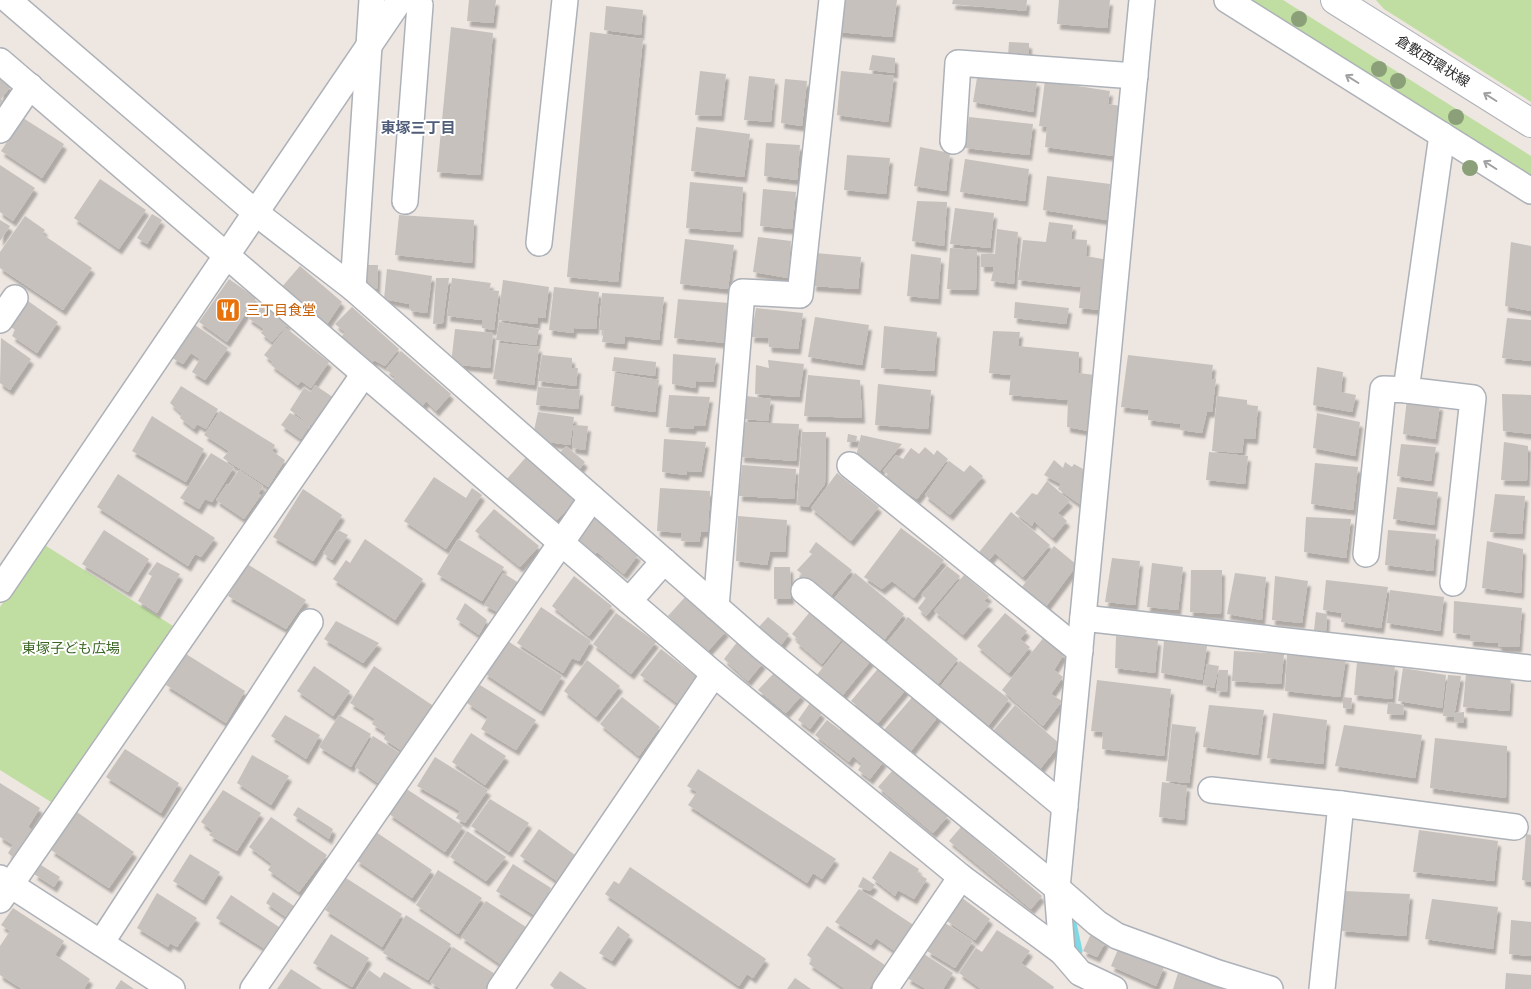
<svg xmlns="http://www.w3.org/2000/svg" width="1531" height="989" viewBox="0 0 1531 989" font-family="'Work Sans','Noto Sans JP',sans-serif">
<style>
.green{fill:#c0dea2}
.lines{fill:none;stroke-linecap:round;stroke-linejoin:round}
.stream{stroke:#7ed9e5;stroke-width:9}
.building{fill:#c6c1bc;filter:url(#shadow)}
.street-casing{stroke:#adb1b8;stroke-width:28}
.secondary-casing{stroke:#adb1b8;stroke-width:30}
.street{stroke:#fff;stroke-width:25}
.secondary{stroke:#fff;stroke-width:28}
.tree{fill:#8b9f78}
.oneway{stroke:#a0a0a0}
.labels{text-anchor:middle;stroke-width:4;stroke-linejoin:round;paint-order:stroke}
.street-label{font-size:14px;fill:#2d2d2d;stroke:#fff}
.food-label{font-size:14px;fill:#c56008;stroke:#fff;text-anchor:start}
.park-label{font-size:14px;fill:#3a6522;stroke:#fff}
.neighbourhood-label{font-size:15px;font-weight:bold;fill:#505e7a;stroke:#fff}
</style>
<defs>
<filter id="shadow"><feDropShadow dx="3" dy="5.5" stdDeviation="1" flood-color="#0004"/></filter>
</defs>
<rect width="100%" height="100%" fill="#ede6e1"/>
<g class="green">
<polygon points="1252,0 1283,0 1531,156 1531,176"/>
<polygon points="1376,0 1531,0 1531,102 1384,9"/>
<polygon points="43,544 173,626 51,802 0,770 0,607"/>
</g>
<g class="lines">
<polyline class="stream" points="1070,914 1078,951"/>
</g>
<g class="building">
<polygon points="469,0 496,0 493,23 467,21"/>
<polygon points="841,0 897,0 892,37 838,32"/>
<polygon points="953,0 1027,0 1026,11 952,4"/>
<polygon points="1059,0 1110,0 1107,28 1057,24"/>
<polygon points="606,6 643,10 641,35 604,30"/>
<polygon points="451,27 493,33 480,175 437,172"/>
<polygon points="590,32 643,39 618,282 567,277"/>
<polygon points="1009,42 1029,43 1029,57 1008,56"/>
<polygon points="872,55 895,58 895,73 869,70"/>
<polygon points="700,71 726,74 721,116 695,115"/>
<polygon points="841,71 894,76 888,122 837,115"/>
<polygon points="978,72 1037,81 1033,112 973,102"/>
<polygon points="749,76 775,79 771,122 744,120"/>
<polygon points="0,79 11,86 1,99 7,103 0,113"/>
<polygon points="785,79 807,81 802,126 781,123"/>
<polygon points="1045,81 1110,91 1108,104 1121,106 1114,156 1045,147 1047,127 1039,126"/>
<polygon points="969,117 1033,124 1029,155 965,148"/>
<polygon points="23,118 64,144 42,178 1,151"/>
<polygon points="696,127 750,134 744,177 691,171"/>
<polygon points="766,143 800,145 797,180 764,176"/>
<polygon points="920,147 950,153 946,191 914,186"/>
<polygon points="847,155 890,158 886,194 844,190"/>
<polygon points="965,159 1029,169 1025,201 960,192"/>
<polygon points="0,165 35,188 13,221 0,212"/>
<polygon points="1047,176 1110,184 1107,220 1043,210"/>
<polygon points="100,179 146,210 119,249 74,218"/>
<polygon points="690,182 743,187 740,232 686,228"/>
<polygon points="763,189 796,192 792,229 760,226"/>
<polygon points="917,201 947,202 944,246 912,241"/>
<polygon points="955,208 994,213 990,248 950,244"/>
<polygon points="152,214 162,220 147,244 137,238"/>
<polygon points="399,215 474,220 472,263 395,255"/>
<polygon points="25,216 45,230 42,234 92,268 63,310 0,268 0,252"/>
<polygon points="0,220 10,226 0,241"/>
<polygon points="1049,222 1073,225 1071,239 1087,240 1086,256 1108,260 1102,310 1079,308 1081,287 1018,280 1023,240 1046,242"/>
<polygon points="997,229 1018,232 1014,284 991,281 994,267 981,267 981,254 995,254"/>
<polygon points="758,237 791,241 788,278 753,272"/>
<polygon points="685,239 734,245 728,289 680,284"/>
<polygon points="1511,242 1531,246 1531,311 1505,306"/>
<polygon points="950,248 977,250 976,290 947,289"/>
<polygon points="815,253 861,257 858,289 813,286"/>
<polygon points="911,254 941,258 938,299 907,296"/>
<polygon points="362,265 378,265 377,289 359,286"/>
<polygon points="300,266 342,302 327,324 281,288"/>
<polygon points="387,269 432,276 427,313 411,311 409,304 384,299"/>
<polygon points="436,278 449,278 443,323 433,324"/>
<polygon points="452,278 491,283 489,290 499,291 494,330 482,328 482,320 447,316"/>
<polygon points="229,279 256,298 227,342 199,322"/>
<polygon points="503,280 549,287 545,318 538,317 537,324 498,320"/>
<polygon points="554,287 599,292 596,329 574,328 573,333 549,330"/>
<polygon points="602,293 664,297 659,340 625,336 624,344 602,342 604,330 599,330"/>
<polygon points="678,299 729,303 726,343 674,338"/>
<polygon points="28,301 58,322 37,353 12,336 15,330 11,327"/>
<polygon points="262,301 288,324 272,342 261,333 264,329 248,318"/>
<polygon points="1015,302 1069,308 1066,324 1014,318"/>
<polygon points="352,307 399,349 385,366 374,360 372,363 358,349 355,354 340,339 345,332 335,324"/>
<polygon points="756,308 803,313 798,349 769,347 768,338 751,337"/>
<polygon points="815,317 869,325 862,365 808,357"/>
<polygon points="1507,318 1531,320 1531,361 1502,358"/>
<polygon points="499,322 539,329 536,345 496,340"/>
<polygon points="195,325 228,348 205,380 192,372 200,359 191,353 183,364 172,358"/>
<polygon points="884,326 937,332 934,371 881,368"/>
<polygon points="286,328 329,362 311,388 301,381 298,385 271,365 273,362 264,355"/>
<polygon points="455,329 493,333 490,368 451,364"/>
<polygon points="993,331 1020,332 1018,346 1079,352 1078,373 1095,375 1089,431 1067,427 1068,400 1009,395 1011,375 989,373"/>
<polygon points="1,338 31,359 10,390 0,383"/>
<polygon points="499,343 539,347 534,385 493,379"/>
<polygon points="401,351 451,394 436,411 426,401 421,408 391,383 395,377 386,369"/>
<polygon points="673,354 716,358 713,382 696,381 695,388 672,384"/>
<polygon points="542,355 572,358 572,368 578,368 576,386 538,381"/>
<polygon points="1128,355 1213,365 1211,379 1216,379 1212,412 1207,412 1202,433 1180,430 1181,424 1148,420 1149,410 1121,407"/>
<polygon points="614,357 656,362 655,376 612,371"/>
<polygon points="768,360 804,364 799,397 755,394 756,365 769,368"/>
<polygon points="1317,367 1343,372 1341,392 1356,395 1352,412 1313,405"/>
<polygon points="615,373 659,380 655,412 611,406"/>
<polygon points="808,375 860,380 862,418 804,416"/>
<polygon points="878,384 931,390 928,429 875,425"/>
<polygon points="315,385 334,398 314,427 290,410 304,388 311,392"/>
<polygon points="181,386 218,409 206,429 197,424 194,429 180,418 182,414 170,403"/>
<polygon points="538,387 580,390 578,409 536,405"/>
<polygon points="1502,394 1531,395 1531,434 1503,431"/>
<polygon points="669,395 710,397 705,426 694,426 693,429 666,427"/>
<polygon points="746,396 771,399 768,421 744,419"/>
<polygon points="1217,396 1247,400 1247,405 1258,406 1255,439 1244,438 1242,453 1212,451"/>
<polygon points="1407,399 1440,405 1435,439 1403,434"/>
<polygon points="220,411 275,445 272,451 285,460 268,487 223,458 229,451 204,435"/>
<polygon points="538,412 574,417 570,445 532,440"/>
<polygon points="290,413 310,425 301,439 281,425"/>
<polygon points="1317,413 1360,422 1355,456 1313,448"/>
<polygon points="152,416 204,449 186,482 132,451"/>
<polygon points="743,422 799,424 796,461 741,457"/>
<polygon points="574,425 588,426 585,450 572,448"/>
<polygon points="802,432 826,432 825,484 808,507 797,505"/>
<polygon points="848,434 857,436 856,442 847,442"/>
<polygon points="861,435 902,444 878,473 856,457"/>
<polygon points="664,439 706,442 701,472 687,471 686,475 662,472"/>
<polygon points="1504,442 1528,446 1527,481 1501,480"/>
<polygon points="1401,444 1436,447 1431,481 1397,476"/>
<polygon points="566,446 585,462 575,475 554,459"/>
<polygon points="925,447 934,455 937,450 948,459 917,499 906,492 902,495 884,479 888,474 883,471 896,455 903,459 911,448 919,454"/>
<polygon points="1209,452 1248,456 1245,484 1206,480"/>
<polygon points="211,453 234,467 212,502 205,499 199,509 180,498"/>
<polygon points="527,456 577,499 554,523 506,480"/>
<polygon points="1054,460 1063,468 1065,462 1072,467 1074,464 1085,470 1081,505 1058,489 1061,484 1044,475"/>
<polygon points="949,461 964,472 970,465 983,476 950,515 925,495"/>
<polygon points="1315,463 1358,467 1353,510 1311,504"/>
<polygon points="742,465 796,469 794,499 739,496"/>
<polygon points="239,470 263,486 258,494 261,495 244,519 216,500 227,484 229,485"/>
<polygon points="837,473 879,507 851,541 811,508"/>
<polygon points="118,474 215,538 201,557 195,554 188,566 97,507"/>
<polygon points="434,477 466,498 472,488 482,495 446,549 404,521"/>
<polygon points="1047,481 1070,501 1058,513 1067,521 1053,538 1034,521 1032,526 1015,513 1032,493 1037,495"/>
<polygon points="1397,487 1438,492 1434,525 1393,519"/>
<polygon points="660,488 710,491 708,532 701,532 699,542 681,541 682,533 657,531"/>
<polygon points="303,489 342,515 313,561 273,537"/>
<polygon points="1495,494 1525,496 1522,534 1490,532"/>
<polygon points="494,509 539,546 520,567 475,531"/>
<polygon points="1011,512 1050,545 1023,577 995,553 986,564 976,556"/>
<polygon points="738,516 787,520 785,552 770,552 767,565 736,561"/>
<polygon points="595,517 624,541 622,544 638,555 624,574 597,552 593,557 575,542"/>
<polygon points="1306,517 1351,519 1346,558 1304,552"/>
<polygon points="901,528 944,560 914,598 892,581 882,589 864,577"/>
<polygon points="104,530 149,559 128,592 82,564"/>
<polygon points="338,530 348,535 332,560 323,553"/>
<polygon points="1388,530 1436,534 1433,571 1385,565"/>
<polygon points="365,539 423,579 395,620 333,579 346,560 350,563"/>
<polygon points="458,539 504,567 482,601 437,574"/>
<polygon points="1487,541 1523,549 1521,593 1482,588"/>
<polygon points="816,542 852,570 830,597 815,591 799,577 802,574 797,570 812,554 809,552"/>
<polygon points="1054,546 1077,565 1042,612 1018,592"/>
<polygon points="1112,558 1140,561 1135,605 1105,602"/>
<polygon points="157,562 180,574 157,613 138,601 152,576 148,574"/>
<polygon points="1152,563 1183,567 1178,610 1147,607"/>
<polygon points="247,564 306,600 286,629 228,596"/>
<polygon points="947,566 960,576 926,616 918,608 926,598 921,595"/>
<polygon points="774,567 790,567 791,599 774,599"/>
<polygon points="1191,570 1222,570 1221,614 1190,612"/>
<polygon points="503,573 519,583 501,614 484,605"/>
<polygon points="855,573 904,614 884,640 833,600"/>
<polygon points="1235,573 1266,577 1262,620 1227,614"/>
<polygon points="964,575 989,596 984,601 990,604 963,635 934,611"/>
<polygon points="574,576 612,606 589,636 552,606"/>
<polygon points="1275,576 1308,581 1302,623 1272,620"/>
<polygon points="1326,580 1388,587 1381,628 1341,622 1342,613 1323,610"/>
<polygon points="1390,590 1444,597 1440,631 1387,623"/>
<polygon points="686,596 726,631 708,651 668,616"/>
<polygon points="1454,601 1522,608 1519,647 1499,647 1498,643 1470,641 1470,635 1453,633"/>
<polygon points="465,603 487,620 479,635 456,619"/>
<polygon points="541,607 591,641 579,661 572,658 563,673 517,643"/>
<polygon points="813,608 846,634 822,664 796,642 798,639 792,634"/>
<polygon points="1316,612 1327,614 1326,631 1314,630"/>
<polygon points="616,613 656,642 631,674 593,644"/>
<polygon points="1005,613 1027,631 1020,639 1030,647 1009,673 977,646"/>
<polygon points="768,617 789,634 779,648 756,630"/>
<polygon points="908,617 958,659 938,684 887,642"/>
<polygon points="336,621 379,643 363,663 324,639"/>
<polygon points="1116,636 1158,640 1155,673 1115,668"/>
<polygon points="1044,637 1064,654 1054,670 1063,677 1051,694 1062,701 1043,726 1002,690"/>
<polygon points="846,638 873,658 842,696 816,676"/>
<polygon points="506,640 562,676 541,711 484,673"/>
<polygon points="738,641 763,663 748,681 724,659"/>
<polygon points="1164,641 1207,646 1202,680 1161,673"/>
<polygon points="661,649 697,677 677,703 640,675"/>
<polygon points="1234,651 1284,654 1281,684 1232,681"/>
<polygon points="186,654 245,691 226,723 166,685"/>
<polygon points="1287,655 1346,658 1340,697 1285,691"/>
<polygon points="587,660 620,686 596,717 564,691"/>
<polygon points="960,661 1009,699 988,726 940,687"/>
<polygon points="1357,662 1395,665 1392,699 1354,695"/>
<polygon points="1207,664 1219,666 1214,688 1203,685"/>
<polygon points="881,665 908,687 878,723 851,701"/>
<polygon points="314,666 350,691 333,716 297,691"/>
<polygon points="374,666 435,707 402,751 384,739 386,733 372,724 375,719 350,703"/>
<polygon points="1403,668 1446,675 1442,708 1398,701"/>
<polygon points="1219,670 1228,670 1227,692 1216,691"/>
<polygon points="775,672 802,695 786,713 758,690"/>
<polygon points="1466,674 1511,678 1509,711 1463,707"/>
<polygon points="1448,675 1461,676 1454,717 1443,716"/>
<polygon points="1097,680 1171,689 1164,756 1102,749 1103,732 1091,731"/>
<polygon points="480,685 536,720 516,750 481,729 488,717 467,703"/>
<polygon points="915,694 940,714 911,751 884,730"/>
<polygon points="622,697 660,727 639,756 600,724"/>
<polygon points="1343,697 1352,698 1351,709 1343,708"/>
<polygon points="1388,702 1404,705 1403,715 1387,714"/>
<polygon points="810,703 822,713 810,729 798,720"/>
<polygon points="1015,705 1060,744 1040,769 993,731"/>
<polygon points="1209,705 1264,710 1258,755 1203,747"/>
<polygon points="1464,712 1464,723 1454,722 1455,713"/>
<polygon points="1273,713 1327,720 1323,764 1267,758"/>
<polygon points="285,715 320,735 306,759 271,736"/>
<polygon points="339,715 371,734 351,767 319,747"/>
<polygon points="827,720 840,730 842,728 884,761 870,779 858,770 862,764 853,756 849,762 815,735"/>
<polygon points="1172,724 1196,727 1189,783 1166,781"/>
<polygon points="1344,725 1422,735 1415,778 1335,766"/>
<polygon points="471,733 506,756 485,785 452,762"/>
<polygon points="373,736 400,753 381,785 355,767"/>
<polygon points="1435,738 1507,746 1506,798 1430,788"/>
<polygon points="125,749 179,783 161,813 106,777"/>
<polygon points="252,755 289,776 271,805 237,783"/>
<polygon points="435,757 488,790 465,823 456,818 460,811 417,786"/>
<polygon points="698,769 836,859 822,879 813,873 807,883 688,805 697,792 687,786"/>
<polygon points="893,770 948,816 933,833 878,787"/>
<polygon points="1162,782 1187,786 1184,820 1159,817"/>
<polygon points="0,783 40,808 28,827 35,832 16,860 8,853 13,845 0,837"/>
<polygon points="405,788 463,826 445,852 389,814"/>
<polygon points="223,790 261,813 237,851 209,835 213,831 201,822"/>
<polygon points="490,799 529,823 509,852 471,826"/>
<polygon points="298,807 333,829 329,839 293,815"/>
<polygon points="77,812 134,852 109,888 51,850"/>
<polygon points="271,817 327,855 299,892 268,870 272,864 249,847"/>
<polygon points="961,827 1042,896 1031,909 949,841"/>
<polygon points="539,829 575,855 557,881 520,856"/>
<polygon points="1419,830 1498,841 1494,881 1413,872"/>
<polygon points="467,831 506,857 486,881 450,857"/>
<polygon points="376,832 432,870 412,898 356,860"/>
<polygon points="1526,834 1531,835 1531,882 1522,880"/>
<polygon points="890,851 919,869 917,873 927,879 914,899 898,890 895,896 872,878"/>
<polygon points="190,854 220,872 203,900 173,881"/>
<polygon points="513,864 551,888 534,915 496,891"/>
<polygon points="41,865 60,877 54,887 34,874"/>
<polygon points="630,867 766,959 753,978 747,974 739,986 605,894 614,881 619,884"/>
<polygon points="438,870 482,898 458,934 416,905"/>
<polygon points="863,877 875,885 870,891 858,887"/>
<polygon points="346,878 402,914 382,947 325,910"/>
<polygon points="859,889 915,926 896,952 876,938 871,945 835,922"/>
<polygon points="1344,891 1410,894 1406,936 1342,931"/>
<polygon points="273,892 294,906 286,917 266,903"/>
<polygon points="157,893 197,918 177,947 170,943 168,947 137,928"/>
<polygon points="231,895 279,927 265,949 216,918"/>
<polygon points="961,897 990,919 975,940 947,921"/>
<polygon points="1432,899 1498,907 1493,949 1425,939"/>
<polygon points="486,901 526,927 500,964 461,937"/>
<polygon points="13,908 64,941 55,955 90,979 84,989 22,989 0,975 0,946 10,931 1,925"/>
<polygon points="406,915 451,944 428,980 383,953"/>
<polygon points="1511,920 1531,922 1531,956 1509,954"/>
<polygon points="945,923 973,941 955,968 927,951"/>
<polygon points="618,926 630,935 612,961 599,953"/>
<polygon points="827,926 885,965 869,989 845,989 809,964 812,959 807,955"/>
<polygon points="997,930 1030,951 1021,963 1054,987 1053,989 981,989 959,973 976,948 982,952"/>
<polygon points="331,934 369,958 352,987 313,963"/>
<polygon points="1091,934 1106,941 1097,957 1083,951"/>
<polygon points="453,947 495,974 485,989 441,989 430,982"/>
<polygon points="1119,947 1164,967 1156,986 1111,966"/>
<polygon points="924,954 953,973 943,989 926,989 907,978"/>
<polygon points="291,969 322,989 277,989"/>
<polygon points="369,970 380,978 384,972 412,989 356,989"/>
<polygon points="560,971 587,989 555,989 550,985"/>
<polygon points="1178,973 1230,989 1173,989"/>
<polygon points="1506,973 1531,975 1531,989 1505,989"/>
<polygon points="795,978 811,989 787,989"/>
<polygon points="121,980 134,989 115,989"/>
</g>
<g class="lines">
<defs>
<g id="street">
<polyline points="8,0 256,213 353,288 763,648 1057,888 1097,923 1117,936 1218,973 1270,989"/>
<polyline points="1227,0 1531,191"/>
<polyline points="0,61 714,674 961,877 1062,952 1080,973 1114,989"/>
<polyline points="0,130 30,86"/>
<polyline points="1442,135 1406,390 1473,398 1453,583"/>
<polyline points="953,141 958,63 1135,76"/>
<polyline points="405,201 420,5 418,0"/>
<polyline points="539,243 565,0"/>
<polyline points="353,288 372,0"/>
<polyline points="0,320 15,298"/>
<polyline points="850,465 1080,651"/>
<polyline points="1366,554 1383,389 1412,390"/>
<polyline points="0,589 400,0"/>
<polyline points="804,591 1065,807"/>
<polyline points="629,601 664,561"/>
<polyline points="716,607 742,292 800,295 832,0"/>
<polyline points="1083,618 1529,668"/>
<polyline points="1211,790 1341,804 1322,989"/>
<polyline points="1341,804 1515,827"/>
<polyline points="0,878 172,989"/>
<polyline points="0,900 364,374"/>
<polyline points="101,943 310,622"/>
<polyline points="1062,952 1057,888 1142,0"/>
<polyline points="253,989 592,498"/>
<polyline points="500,989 714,674"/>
<polyline points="885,989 961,877"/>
</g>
<polyline id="secondary" points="1335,0 1531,123"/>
</defs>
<use href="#street" class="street-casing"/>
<use href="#secondary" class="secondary-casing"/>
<use href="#street" class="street"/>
<use href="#secondary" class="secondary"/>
</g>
<g class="tree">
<circle cx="1299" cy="19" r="8"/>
<circle cx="1379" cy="69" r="8"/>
<circle cx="1398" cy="81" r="8"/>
<circle cx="1456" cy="117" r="8"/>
<circle cx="1470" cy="168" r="8"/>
</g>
<defs><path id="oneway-shaft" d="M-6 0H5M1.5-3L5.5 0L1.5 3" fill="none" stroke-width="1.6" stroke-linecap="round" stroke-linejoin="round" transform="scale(1.25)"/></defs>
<g class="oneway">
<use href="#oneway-shaft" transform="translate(1352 79) rotate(-148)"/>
<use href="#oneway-shaft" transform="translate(1490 97) rotate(-148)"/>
<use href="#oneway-shaft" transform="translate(1490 165) rotate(-148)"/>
</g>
<defs>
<symbol id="restaurant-square" viewBox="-11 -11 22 22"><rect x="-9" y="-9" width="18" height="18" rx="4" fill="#e8710a" stroke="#fff"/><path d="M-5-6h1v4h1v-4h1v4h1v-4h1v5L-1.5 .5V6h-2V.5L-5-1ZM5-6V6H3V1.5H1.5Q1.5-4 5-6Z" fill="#fff"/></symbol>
</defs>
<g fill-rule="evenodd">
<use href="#restaurant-square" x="214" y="296" width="28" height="28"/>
</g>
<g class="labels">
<g class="street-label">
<text transform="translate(1433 61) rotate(32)" y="5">倉敷西環状線</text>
</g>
<g class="food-label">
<text x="246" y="315">三丁目食堂</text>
</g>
<g class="park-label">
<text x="71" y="653">東塚子ども広場</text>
</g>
<g class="neighbourhood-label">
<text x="418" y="133">東塚三丁目</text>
</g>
</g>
</svg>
